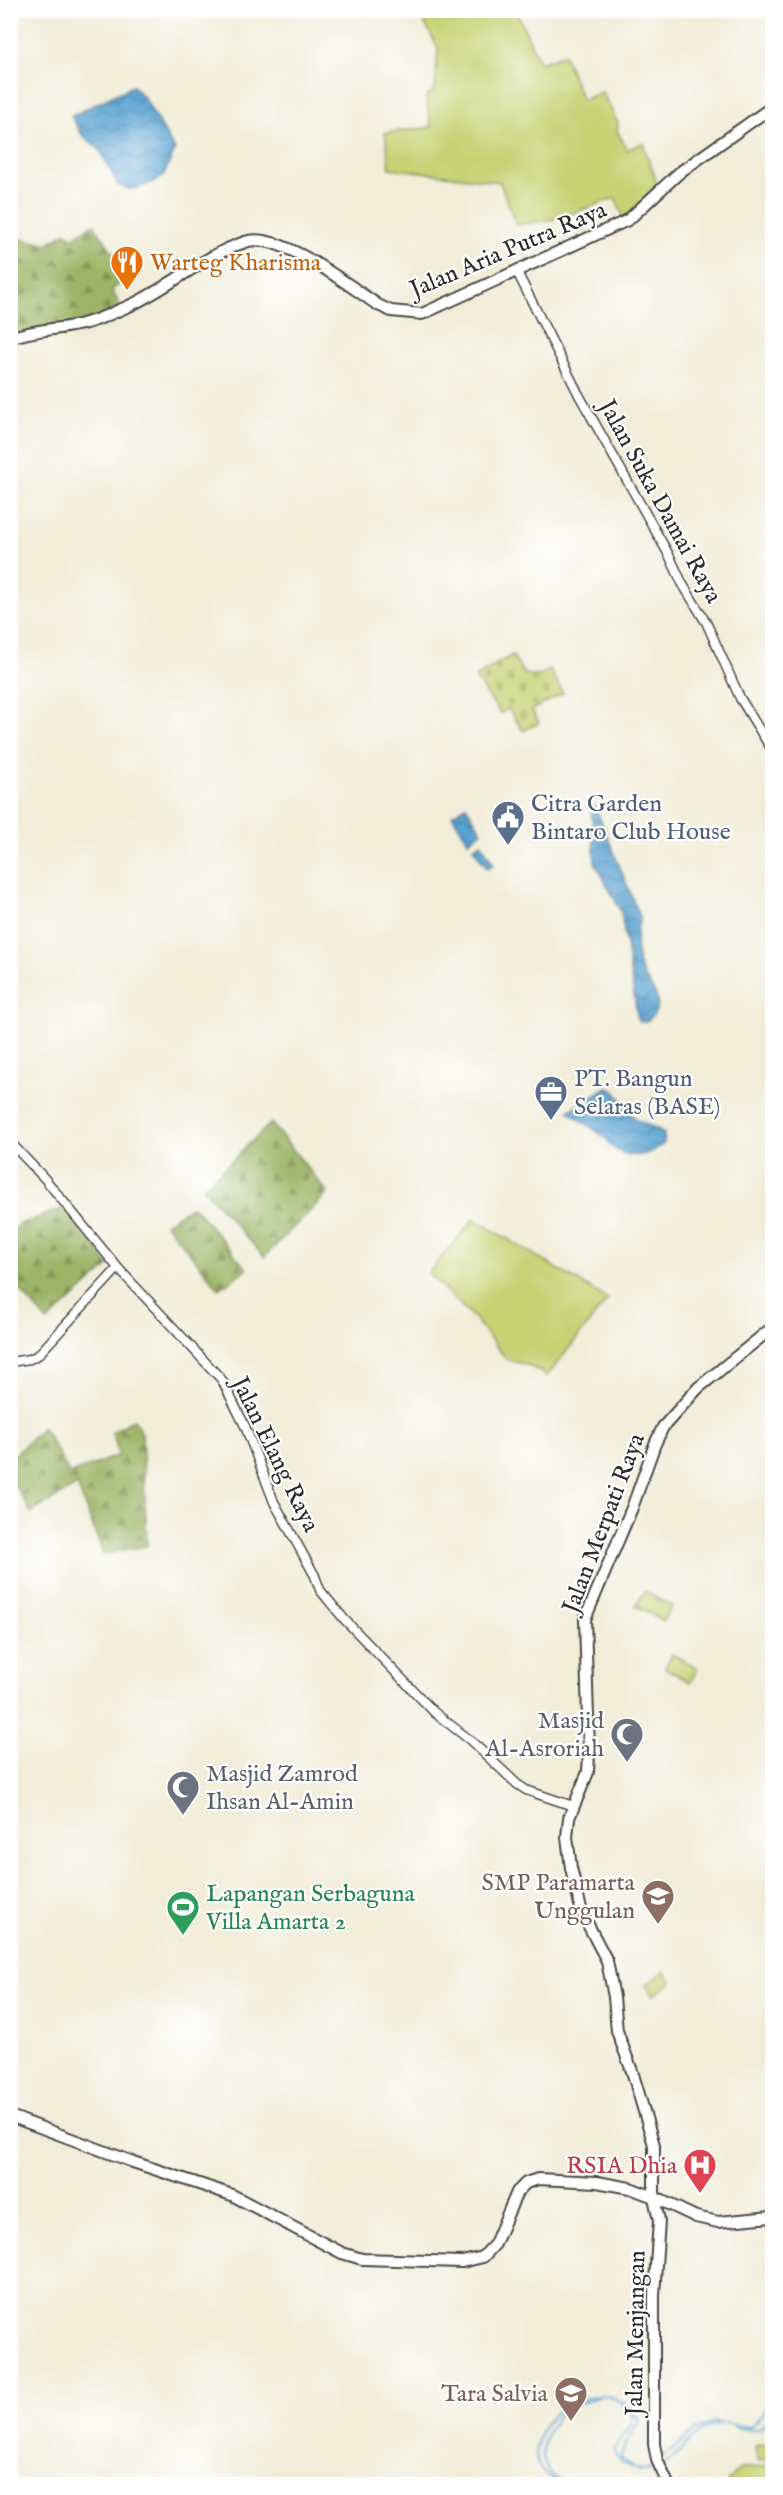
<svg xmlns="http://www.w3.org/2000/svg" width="783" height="2495" viewBox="0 0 783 2495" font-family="'IM FELL English',serif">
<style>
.green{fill:#c6d374;stroke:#787f50;stroke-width:1.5}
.forest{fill:url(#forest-firs);stroke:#647048;stroke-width:1.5}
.cemetery{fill:url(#cemetery-stones);stroke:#787f50;stroke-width:1.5}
.water{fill:url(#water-waves);stroke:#42667e;stroke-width:1.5}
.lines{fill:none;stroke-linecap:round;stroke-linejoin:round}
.stream{stroke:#58a2d0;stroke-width:2}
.minor-casing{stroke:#494845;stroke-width:11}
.major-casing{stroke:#494845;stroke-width:14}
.minor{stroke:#fff;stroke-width:8}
.major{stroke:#fff;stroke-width:10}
.labels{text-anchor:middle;stroke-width:4.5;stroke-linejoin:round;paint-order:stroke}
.street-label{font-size:24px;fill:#2b2b2b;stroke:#fff}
.food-label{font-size:24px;fill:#c56008;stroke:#fff;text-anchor:start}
.service-label{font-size:24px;fill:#4e5e75;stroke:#fff;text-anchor:start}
.worship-label{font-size:24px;fill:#5b616d;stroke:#fff;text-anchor:end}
.education-label{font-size:24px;fill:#785e54;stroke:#fff;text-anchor:end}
.leisure-label{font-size:24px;fill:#27864d;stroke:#fff;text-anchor:start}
.health-label{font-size:24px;fill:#be3a42;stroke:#fff;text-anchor:end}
</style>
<defs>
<pattern id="forest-firs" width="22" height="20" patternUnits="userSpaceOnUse" patternTransform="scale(1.5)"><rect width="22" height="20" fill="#9cb566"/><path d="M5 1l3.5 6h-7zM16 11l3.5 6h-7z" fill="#7f9354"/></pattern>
<pattern id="cemetery-stones" width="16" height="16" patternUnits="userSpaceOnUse" patternTransform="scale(1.5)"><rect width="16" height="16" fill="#c6d374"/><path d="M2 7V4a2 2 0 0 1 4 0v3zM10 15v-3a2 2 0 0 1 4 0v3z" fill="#aab565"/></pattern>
<pattern id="water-waves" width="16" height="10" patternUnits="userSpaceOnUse" patternTransform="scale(1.5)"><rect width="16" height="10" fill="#58a2d0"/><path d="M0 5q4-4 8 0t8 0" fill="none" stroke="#4984a9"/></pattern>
</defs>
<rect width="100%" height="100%" fill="#fff"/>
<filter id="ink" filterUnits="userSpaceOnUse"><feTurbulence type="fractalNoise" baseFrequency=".0167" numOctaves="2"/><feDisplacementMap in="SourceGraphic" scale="12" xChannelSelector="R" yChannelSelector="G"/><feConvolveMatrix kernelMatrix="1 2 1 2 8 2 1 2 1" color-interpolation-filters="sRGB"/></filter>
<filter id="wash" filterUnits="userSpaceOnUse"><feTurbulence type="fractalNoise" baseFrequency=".008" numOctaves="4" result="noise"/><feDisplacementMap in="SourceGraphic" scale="24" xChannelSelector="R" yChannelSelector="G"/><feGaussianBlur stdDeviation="1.35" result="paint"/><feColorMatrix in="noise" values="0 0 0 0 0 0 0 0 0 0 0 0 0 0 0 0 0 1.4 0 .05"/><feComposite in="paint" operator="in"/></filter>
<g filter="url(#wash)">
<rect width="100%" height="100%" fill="#f1edd8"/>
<g class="green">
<polygon points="428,10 516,11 540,63 564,54 582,100 602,92 618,123 617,130 627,150 643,143 658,186 624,218 615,198 556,219 516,225 500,182 390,168 385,133 431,127 426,97 435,89 438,48 420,14"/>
<polygon points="474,1219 608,1299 547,1376 528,1365 507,1360 475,1319 428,1273"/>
<polygon points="645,1591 672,1606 663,1621 636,1606"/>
<polygon points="672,1654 698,1668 690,1682 665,1668"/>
<polygon points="664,1971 672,1982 653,1996 646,1985"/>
<polygon points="769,2444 771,2459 757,2461 755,2446"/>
<polygon points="771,2465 772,2484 730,2484 728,2480 740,2469"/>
</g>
<g class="forest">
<polygon points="94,224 128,276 112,290 121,308 94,319 11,336 11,263 18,260 12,237 47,244 66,232 72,238"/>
<polygon points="271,1123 328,1193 264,1257 203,1188"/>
<polygon points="193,1206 247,1269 219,1289 165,1223"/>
<polygon points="67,1207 109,1266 47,1322 11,1279 10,1232 23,1223"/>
<polygon points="134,1419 142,1434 147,1546 103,1554 77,1485 31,1513 11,1478 11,1459 43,1427 70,1474 119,1455 112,1432"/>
</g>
<polygon class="cemetery" points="512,655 524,674 539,676 550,670 563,693 532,710 539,723 523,731 509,709 500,713 475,677"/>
<g class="water">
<polygon points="133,86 145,99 175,150 164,174 158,180 138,188 128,189 118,185 99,149 82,135 71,116"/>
<polygon points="466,806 482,832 468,841 452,815"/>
<path d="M595,806L641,919C633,930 636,962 643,974C652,991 670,1003 646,1022L638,1021L621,912L595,862L591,807Z"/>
<polygon points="481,843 494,864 487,868 473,848"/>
<path d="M607,1087C619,1090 623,1106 632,1115C640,1125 656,1125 664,1134V1143C650,1157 628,1160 612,1147C609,1144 607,1139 603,1136C592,1127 580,1120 568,1111Z"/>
</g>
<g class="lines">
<g class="stream">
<path d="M624,2402L639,2419C634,2433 623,2445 621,2458L639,2472L658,2469"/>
<polyline points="570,2408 598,2397"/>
<path d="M562,2411C547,2430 533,2452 552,2475C556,2479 563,2480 568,2484"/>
<path d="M734,2427C755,2432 762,2431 772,2412"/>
<polyline points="660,2459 695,2431 714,2422 750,2427 763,2414 772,2396"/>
<path d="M663,2466C682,2452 695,2428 720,2424"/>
<path d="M562,2484C555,2480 545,2476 540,2468C530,2453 541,2425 554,2414C562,2406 594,2394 605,2396C617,2398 624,2404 632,2413V2423L614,2449C620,2465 630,2469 646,2470L656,2462"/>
</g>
</g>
</g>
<g filter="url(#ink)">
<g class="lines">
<defs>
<g id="minor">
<polyline points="516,270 579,395 669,555 682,583 707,624 740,698 772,750"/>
<polyline points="10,1142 45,1179 118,1268 222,1380 245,1426 274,1502 315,1576 320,1590 344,1619 435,1713 470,1740 517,1784 526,1790 573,1806"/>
<polyline points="10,1362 30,1359 38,1355 118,1268"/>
</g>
<g id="major">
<path d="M10,338C34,329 58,330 82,324C98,321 114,312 129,306C169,288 203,256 245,242C279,230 349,286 378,305L391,311L422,314L628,220L680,172L772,107"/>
<polyline points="10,2116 133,2162 232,2195 319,2241 342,2253 362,2259 462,2262 483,2257 495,2244 517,2192 526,2183 538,2179 597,2182 630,2188 654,2197 696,2217 718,2222 772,2217"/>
<polyline points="668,2484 657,2460 654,2444 654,2295 659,2221 654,2197 654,2145 632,2071 617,2031 614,1997 607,1961 582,1913 571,1868 567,1837 569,1818 588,1772 589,1752 585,1619 632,1508 655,1444 663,1427 698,1388 772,1328"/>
</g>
</defs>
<use href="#minor" class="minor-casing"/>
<use href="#major" class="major-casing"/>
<use href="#minor" class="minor"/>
<use href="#major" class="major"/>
</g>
</g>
<defs>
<symbol id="restaurant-pin" viewBox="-11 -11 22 30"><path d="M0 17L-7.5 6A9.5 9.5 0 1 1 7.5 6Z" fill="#e8710a" stroke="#fff"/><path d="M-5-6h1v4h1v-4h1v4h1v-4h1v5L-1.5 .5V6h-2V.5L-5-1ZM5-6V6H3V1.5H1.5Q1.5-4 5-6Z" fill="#fff"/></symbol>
<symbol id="civic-pin" viewBox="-11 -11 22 30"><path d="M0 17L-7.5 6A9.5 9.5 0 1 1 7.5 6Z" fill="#5c6f8a" stroke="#fff"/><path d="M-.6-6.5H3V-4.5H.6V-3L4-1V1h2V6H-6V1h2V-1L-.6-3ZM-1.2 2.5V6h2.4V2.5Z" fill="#fff"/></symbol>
<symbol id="office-pin" viewBox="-11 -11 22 30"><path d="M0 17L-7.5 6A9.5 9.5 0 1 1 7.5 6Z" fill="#5c6f8a" stroke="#fff"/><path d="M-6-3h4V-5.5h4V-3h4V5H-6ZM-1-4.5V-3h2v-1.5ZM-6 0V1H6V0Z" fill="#fff"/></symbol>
<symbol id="mosque-pin" viewBox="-11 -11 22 30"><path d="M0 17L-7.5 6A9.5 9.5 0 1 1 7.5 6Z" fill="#6b7280" stroke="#fff"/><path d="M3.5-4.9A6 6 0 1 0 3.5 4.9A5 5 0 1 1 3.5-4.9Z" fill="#fff"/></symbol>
<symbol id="school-pin" viewBox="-11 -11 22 30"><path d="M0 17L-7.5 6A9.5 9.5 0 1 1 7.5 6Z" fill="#8d6e63" stroke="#fff"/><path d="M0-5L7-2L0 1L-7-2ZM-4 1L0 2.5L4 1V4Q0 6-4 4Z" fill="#fff"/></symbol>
<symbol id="stadium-pin" viewBox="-11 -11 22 30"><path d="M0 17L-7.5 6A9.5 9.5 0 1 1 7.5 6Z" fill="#2e9e5b" stroke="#fff"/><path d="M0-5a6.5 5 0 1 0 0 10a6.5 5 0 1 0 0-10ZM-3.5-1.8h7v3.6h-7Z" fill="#fff"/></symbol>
<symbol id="hospital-pin" viewBox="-11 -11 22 30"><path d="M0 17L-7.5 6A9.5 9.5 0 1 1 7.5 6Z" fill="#e0444e" stroke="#fff"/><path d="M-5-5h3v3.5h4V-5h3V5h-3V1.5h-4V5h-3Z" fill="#fff"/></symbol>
</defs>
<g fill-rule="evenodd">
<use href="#restaurant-pin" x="108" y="243" width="38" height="52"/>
<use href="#civic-pin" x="489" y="798" width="38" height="52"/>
<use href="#office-pin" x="532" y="1073" width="38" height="52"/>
<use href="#mosque-pin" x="608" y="1715" width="38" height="52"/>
<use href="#mosque-pin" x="164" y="1768" width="38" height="52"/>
<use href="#school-pin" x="639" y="1877" width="38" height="52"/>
<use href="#stadium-pin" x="164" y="1888" width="38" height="52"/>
<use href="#hospital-pin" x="681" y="2146" width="38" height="52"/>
<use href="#school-pin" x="552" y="2374" width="38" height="52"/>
</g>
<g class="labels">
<g class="street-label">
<text transform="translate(508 249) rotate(-23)" y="8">Jalan Aria Putra Raya</text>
<text transform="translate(661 501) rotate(61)" y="8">Jalan Suka Damai Raya</text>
<text transform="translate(276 1454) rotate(64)" y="8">Jalan Elang Raya</text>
<text transform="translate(603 1523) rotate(-69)" y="8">Jalan Merpati Raya</text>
<text transform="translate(635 2333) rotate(-89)" y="8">Jalan Menjangan</text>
</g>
<g class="food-label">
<text x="150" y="270">Warteg Kharisma</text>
</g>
<g class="service-label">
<text x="531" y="811">Citra Garden<tspan x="531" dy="28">Bintaro Club House</tspan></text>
<text x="574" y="1086">PT. Bangun<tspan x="574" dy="28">Selaras (BASE)</tspan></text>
</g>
<g class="worship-label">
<text x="604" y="1728">Masjid<tspan x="604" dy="28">Al-Asroriah</tspan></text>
<text x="206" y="1781" text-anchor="start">Masjid Zamrod<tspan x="206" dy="28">Ihsan Al-Amin</tspan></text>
</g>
<g class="education-label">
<text x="635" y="1890">SMP Paramarta<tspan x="635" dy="28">Unggulan</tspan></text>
<text x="548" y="2401">Tara Salvia</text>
</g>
<g class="leisure-label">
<text x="206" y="1901">Lapangan Serbaguna<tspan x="206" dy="28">Villa Amarta 2</tspan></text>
</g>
<g class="health-label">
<text x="677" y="2173">RSIA Dhia</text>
</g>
</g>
<rect width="783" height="2495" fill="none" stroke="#fff" stroke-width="36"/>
</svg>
